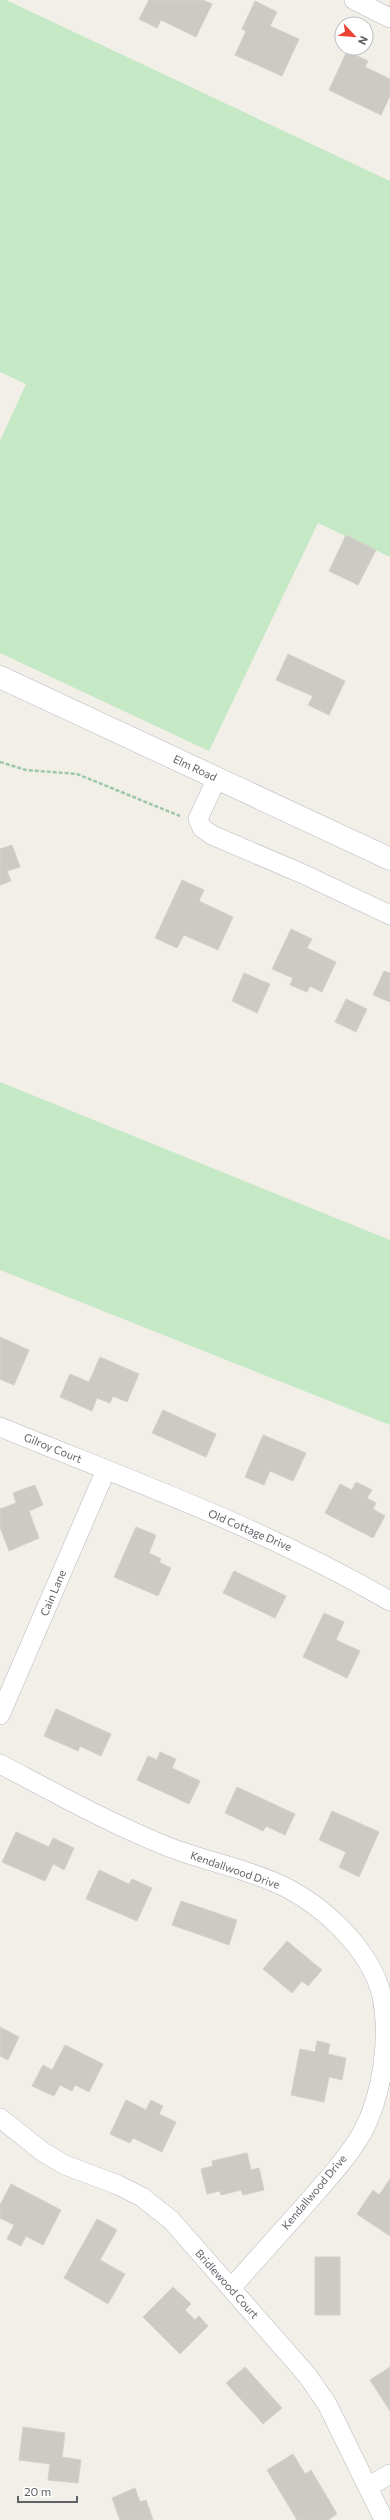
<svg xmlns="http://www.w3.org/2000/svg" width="390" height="2520" viewBox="0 0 390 2520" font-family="Commissioner,sans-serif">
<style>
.green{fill:#c5e8c5}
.building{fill:#cccac5;stroke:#d6d1c6}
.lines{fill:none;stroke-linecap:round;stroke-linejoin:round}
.street-casing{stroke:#b5b8bc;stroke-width:20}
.secondary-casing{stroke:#b6babf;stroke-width:23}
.path{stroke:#9cc7a9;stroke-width:2.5;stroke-dasharray:4 2;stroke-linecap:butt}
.street{stroke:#fff;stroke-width:19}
.secondary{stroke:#fff;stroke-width:22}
.labels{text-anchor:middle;stroke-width:3;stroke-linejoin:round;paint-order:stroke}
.street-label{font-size:11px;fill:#5f6368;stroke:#fff}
</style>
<rect width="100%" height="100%" fill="#f1efe8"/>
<g class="green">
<polygon points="0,0 6,0 390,181 390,557 318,523 209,751 0,653 0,441 26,384 0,372"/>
<polygon points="0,1082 390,1240 390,1425 0,1270"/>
</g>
<g class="building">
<polygon points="149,0 203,0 212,4 196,37 161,20 157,28 139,19"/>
<polygon points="255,1 277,12 270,26 299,39 282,76 235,55 246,31 242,29"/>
<polygon points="347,51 368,61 365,67 390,79 390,96 381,115 329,90"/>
<polygon points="346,535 376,550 358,585 329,571"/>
<polygon points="288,654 345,681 329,715 308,705 313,696 276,680"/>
<polygon points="12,845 20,867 7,871 11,881 0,885 0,849"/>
<polygon points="182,880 204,890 199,901 233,917 218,950 184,935 177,948 155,938"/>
<polygon points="291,929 312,939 307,948 336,962 322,992 310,986 307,992 290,985 293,978 272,969"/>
<polygon points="384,971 390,973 390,1002 373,995"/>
<polygon points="244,973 270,984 257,1013 232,1001"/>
<polygon points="346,999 367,1009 356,1032 335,1022"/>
<polygon points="0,1337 29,1350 14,1385 0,1379"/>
<polygon points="100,1357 139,1374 127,1402 113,1396 110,1403 97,1398 92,1411 60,1397 70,1374 89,1382"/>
<polygon points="163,1410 216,1434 206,1457 152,1433"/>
<polygon points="263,1435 306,1453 293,1481 270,1471 264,1485 245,1477"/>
<polygon points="356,1482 372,1490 367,1498 376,1503 373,1509 385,1516 373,1538 325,1513 340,1484 352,1490"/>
<polygon points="35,1485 43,1505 29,1511 39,1538 9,1551 0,1527 0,1509 16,1503 13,1493"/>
<polygon points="136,1527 156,1535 149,1553 161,1559 159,1562 171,1568 158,1596 114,1577"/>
<polygon points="234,1571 286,1596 275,1618 223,1593"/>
<polygon points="324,1613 344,1622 336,1640 360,1651 347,1678 303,1657"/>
<polygon points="56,1709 111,1734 101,1756 80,1746 78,1751 44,1736"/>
<polygon points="160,1752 176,1759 172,1768 200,1781 189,1804 137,1780 148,1756 157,1760"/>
<polygon points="237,1787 295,1814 285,1835 266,1826 263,1831 225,1813"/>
<polygon points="332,1811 379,1832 359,1877 339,1867 346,1852 319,1840"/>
<polygon points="16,1832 49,1847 53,1838 74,1848 64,1870 53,1864 45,1881 2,1862"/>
<polygon points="99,1870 129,1884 132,1879 152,1888 137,1921 86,1899"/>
<polygon points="181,1901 237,1920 229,1945 172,1925"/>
<polygon points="287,1941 322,1970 308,1986 302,1981 292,1993 263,1969"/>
<polygon points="0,2027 19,2037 8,2060 0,2056"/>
<polygon points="317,2041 330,2044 328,2054 346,2058 342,2080 329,2077 324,2102 291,2095 300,2049 315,2052"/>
<polygon points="65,2045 103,2064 89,2092 75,2085 72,2091 60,2085 54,2096 32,2086 43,2065 52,2070"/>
<polygon points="126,2100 146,2110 151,2100 163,2106 159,2114 176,2122 162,2152 133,2138 130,2143 110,2134"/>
<polygon points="247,2153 251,2170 259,2168 264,2190 243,2195 241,2190 221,2195 220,2191 207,2194 201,2169 213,2166 212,2161"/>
<polygon points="390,2179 390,2236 357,2214 373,2190 379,2195"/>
<polygon points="11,2184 61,2210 43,2245 26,2236 21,2246 7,2239 14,2225 0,2218 0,2205"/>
<polygon points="97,2219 117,2230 100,2260 125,2274 108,2304 64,2278"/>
<rect x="315" y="2257" width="25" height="58"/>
<polygon points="173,2287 191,2304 185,2310 195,2320 199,2316 208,2326 180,2354 143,2317"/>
<polygon points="245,2367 282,2408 263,2424 226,2383"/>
<polygon points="390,2367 390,2411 370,2380"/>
<polygon points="23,2427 65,2433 62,2457 81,2460 78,2483 48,2480 50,2464 19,2460"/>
<polygon points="293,2454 305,2474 311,2470 337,2514 328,2520 297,2520 267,2470"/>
<polygon points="135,2488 140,2502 146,2500 153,2520 120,2520 112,2498"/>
</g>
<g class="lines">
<defs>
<g id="street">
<polyline points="354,0 390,18"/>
<polyline points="217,778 198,819 202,828 212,835 303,874 390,915"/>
<path d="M0,1427C132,1481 266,1529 390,1601"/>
<polyline points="0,1715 106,1470"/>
<path d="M0,1764C55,1793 109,1823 166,1846C201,1860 239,1867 274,1882C319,1901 370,1947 382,1996C390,2039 383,2094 362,2133C347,2159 326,2181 307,2203C282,2231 257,2259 232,2287"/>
<polyline points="0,2118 43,2152 65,2165 118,2185 142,2197 171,2220 307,2375 327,2404 384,2520"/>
<polyline points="368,2487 390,2474"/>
</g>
<polyline id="secondary" points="0,677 390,859"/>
</defs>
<use href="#street" class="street-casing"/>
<use href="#secondary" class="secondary-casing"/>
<polyline class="path" points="0,762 26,770 77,774 180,816"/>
<use href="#street" class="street"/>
<use href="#secondary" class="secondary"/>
</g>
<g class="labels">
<g class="street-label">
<text transform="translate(195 768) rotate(25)" y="4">Elm Road</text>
<text transform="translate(53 1448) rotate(22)" y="4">Gilroy Court</text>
<text transform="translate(250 1530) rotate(23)" y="4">Old Cottage Drive</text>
<text transform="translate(53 1593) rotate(-67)" y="4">Cain Lane</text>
<text transform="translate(235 1870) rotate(19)" y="4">Kendallwood Drive</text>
<text transform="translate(314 2192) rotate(-50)" y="4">Kendallwood Drive</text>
<text transform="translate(227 2284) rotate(48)" y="4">Bridlewood Court</text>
</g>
</g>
<g transform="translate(354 36) rotate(116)"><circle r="19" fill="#ffffff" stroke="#bfc1c3"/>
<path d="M0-3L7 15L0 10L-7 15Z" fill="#ea4335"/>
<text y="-6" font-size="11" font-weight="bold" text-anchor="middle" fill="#5f6368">N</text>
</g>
<path d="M18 2496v6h59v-6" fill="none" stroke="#5f6368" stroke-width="2"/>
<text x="24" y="2496" font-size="12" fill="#5f6368" stroke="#ffffff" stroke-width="3" paint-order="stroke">20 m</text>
</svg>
